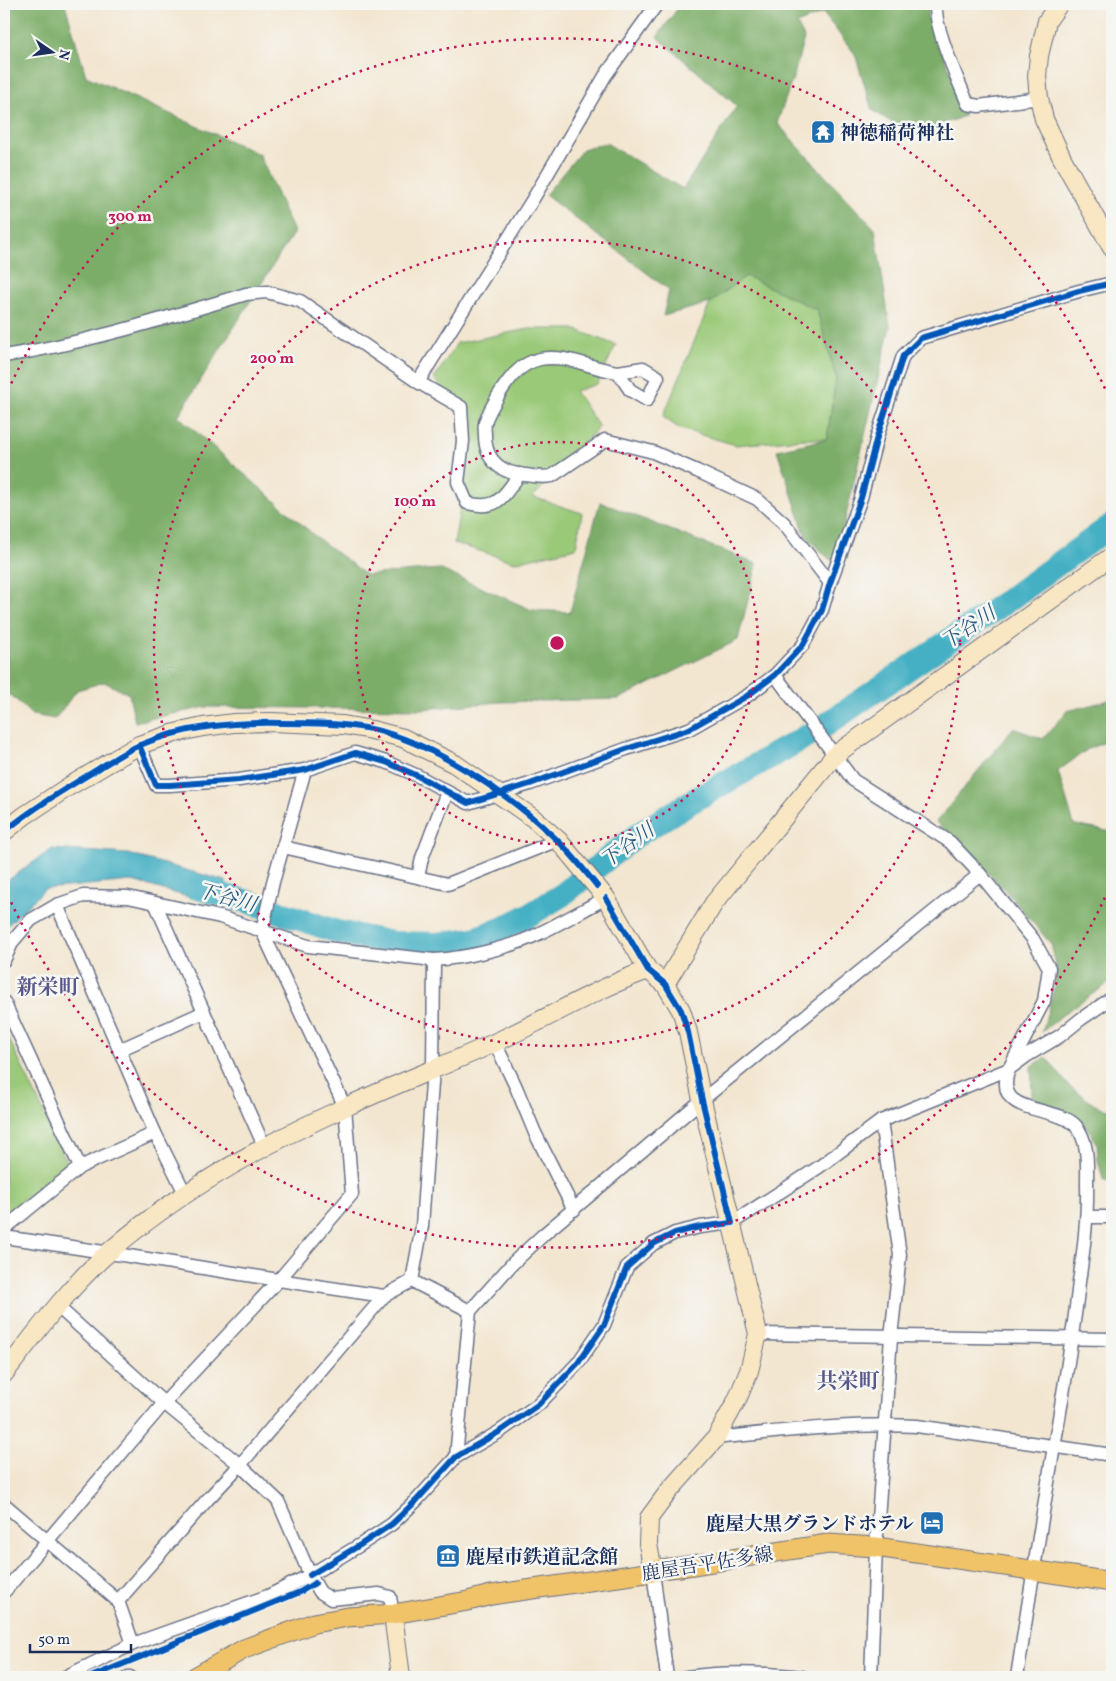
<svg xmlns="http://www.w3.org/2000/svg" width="1116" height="1681" viewBox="0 0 1116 1681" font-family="Vollkorn,'Noto Serif JP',serif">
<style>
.green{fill:#9ac977;stroke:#5a7c6a}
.forest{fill:#7bad68;stroke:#4b6e63}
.water{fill:#45b0c4;stroke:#307091}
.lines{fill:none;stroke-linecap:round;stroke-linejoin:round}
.river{stroke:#45b0c4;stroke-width:24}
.street-casing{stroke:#676f86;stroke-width:15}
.secondary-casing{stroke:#676f86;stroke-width:20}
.primary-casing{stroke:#676f86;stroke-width:21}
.street{stroke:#fff;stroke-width:12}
.secondary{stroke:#f9e7c3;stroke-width:18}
.primary{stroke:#f1c369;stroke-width:19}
.cycleway-casing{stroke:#f6f6f2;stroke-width:9}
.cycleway{stroke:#0057b8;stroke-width:6}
.ring{fill:none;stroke:#c2185b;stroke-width:2.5;stroke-dasharray:2.5 5}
.labels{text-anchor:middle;stroke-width:5;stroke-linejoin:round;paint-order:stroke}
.poi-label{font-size:19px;font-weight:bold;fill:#1b2f5e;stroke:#f6f6f2;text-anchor:start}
.street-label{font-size:19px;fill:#1b2f5e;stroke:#f6f6f2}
.water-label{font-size:20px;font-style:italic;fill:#2a5c82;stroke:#f6f6f2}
.quarter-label{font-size:21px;font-weight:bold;fill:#59588b;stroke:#f6f6f2}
.centre{fill:#c2185b;stroke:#f6f6f2;stroke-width:2.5}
.ring-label{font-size:15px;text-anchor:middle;font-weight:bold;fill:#c2185b;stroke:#f6f6f2;stroke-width:5;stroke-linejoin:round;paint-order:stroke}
</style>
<rect width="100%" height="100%" fill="#f6f6f2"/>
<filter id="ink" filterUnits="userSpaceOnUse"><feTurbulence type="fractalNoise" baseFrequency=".02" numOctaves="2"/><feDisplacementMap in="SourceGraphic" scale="10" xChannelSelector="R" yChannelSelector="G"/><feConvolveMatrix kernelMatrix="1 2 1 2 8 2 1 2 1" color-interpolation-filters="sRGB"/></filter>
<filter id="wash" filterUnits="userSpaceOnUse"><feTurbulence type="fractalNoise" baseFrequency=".0096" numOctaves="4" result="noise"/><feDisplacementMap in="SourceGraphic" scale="20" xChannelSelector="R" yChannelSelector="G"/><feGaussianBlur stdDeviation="1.12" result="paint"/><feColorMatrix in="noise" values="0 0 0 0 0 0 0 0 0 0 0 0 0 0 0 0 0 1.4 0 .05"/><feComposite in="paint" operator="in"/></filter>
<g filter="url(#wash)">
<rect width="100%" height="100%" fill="#f3e6d0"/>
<g class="green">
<polygon points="746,275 817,310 836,378 827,439 803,439 736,445 680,429 663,417 710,303"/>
<polygon points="528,329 574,329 616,345 597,384 575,391 599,427 533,497 582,513 576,548 515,562 454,543 465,480 461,407 434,379 457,343"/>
<polygon points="4,1028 67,1162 4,1217"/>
</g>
<g class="forest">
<polygon points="4,4 65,4 86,76 259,154 294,232 178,416 315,536 366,575 439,569 532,610 570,612 600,502 757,564 738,640 619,699 500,702 423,709 206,707 135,722 129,694 104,682 77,690 55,719 32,715 12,696 4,692"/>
<polygon points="681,4 931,4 927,16 965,106 964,116 913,136 872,110 855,54 823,13 797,24 804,38 794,75 777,123 835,187 875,229 890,327 835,564 806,537 777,450 827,439 836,378 817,310 746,276 710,303 663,316 669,290 545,195 583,149 606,143 683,189 737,106 657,37"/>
<polygon points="1112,697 1112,739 1088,749 1058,771 1074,825 1112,832 1112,981 1066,1012 1042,1032 1055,986 1056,965 1051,944 1004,889 936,822 1013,728 1043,739 1067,711 1106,701"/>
<polygon points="1046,1057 1069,1086 1095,1105 1112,1112 1112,1183 1103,1179 1098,1160 1097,1143 1086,1125 1067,1114 1041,1108 1032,1095 1031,1067"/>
</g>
<polygon class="water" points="52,849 128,854 226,881 227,908 132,881 45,889 4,929 4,883"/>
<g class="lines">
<polyline class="river" points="197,888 249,902 338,932 393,943 438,944 473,939 504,928 531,914 562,895 637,835 689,803 821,728 997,608 1112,525"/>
</g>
</g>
<g filter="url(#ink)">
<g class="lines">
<defs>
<g id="street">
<path d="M937,4C931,21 960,85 968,104L979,106L1039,98"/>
<path d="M4,356C87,343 166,318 246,294L267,292L300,301L418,382L461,407L463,441L458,482L467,503C499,511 502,497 520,474"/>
<path d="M618,372L643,368L658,377L647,400L630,390L618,372C592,369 567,354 540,359C520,363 508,380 498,396C494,404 487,414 485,423C484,427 485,431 485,435C485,460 500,473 525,475C535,476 542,478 552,476L605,440L653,452L697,471L757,499L784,523L830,583"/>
<polyline points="418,382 533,199 605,76 657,4"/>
<path d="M775,675L853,780L950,842L980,874L1033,939L1049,968L1044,1001L1009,1069C991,1117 1056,1104 1076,1126C1089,1142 1087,1164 1087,1184C1088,1217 1084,1249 1079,1282C1074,1329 1066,1376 1058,1424C1043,1508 1030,1593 1017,1677"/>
<polyline points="139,745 156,785 170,785 239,780 305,770 355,753 386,762 418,776 468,803 530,784 626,749 689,729 747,696 775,675 803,645 822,610 830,583 861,498 877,437 903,356 921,338 1079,291 1112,283"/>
<polyline points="283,847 448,884 558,840"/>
<polyline points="418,877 422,858 447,792"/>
<polyline points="155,903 265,1148"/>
<polyline points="57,905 155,1133 185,1193"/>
<path d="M4,960L13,941L31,920L57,905L83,896L128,897L220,917L308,946L434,960C465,958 510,948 538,934C561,923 583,910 606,898"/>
<polyline points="4,1002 80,1167"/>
<polyline points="495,1043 516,1087 535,1133 574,1210"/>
<polyline points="119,1050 204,1012"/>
<polyline points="1088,1217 1112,1217"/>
<polyline points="4,1229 80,1167 155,1133"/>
<path d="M4,1237C131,1255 257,1278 384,1296"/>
<polyline points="412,1281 470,1311"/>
<polyline points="56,1305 164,1403 240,1465 278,1501 310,1575 320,1592 331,1599 379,1594 390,1597 393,1614"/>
<polyline points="758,1334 1112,1339"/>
<path d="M716,1438C783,1431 849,1423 917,1426L1112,1455"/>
<polyline points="456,1457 470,1311 512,1264 543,1235 702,1100 980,874"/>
<polyline points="4,1504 118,1601 133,1644"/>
<polyline points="653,1572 667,1677"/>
<polyline points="4,1592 164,1403 278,1281 352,1194 345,1107 262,931 273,882 305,770"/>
<polyline points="118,1601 207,1500 240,1465 384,1296 412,1281 422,1226 433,1069 434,960"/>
<polyline points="65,1677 133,1644 268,1596 310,1575 360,1545 392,1524 416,1501 456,1457 499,1432 539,1404 578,1363 604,1325 627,1267 653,1244 675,1233 700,1227 732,1223 819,1167 881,1121 1009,1069 1028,1055 1060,1036 1081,1019 1112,998"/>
<polyline points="128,1677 130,1677"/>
<path d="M687,1677C724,1671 765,1673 802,1677"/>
<polyline points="871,1677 876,1547 891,1337 900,1255 881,1121"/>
</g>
<g id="secondary">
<polyline points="1059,4 1047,21 1039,56 1037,76 1039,98 1044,119 1062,158 1112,248"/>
<polyline points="4,832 24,816 68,787 139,745 175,733 203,727 234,723 271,722 343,725 372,730 403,738 455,764 533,818 558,840 606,898 648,970 665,984 681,1010 688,1032 702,1100 758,1334 749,1371 737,1400 716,1438 669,1491 649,1518 648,1544 653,1572"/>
<polyline points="665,984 714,903 835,755 1112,556"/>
<path d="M4,1374C37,1331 69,1287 110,1251C178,1192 266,1143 348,1106C396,1084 446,1065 494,1043C545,1020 595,989 648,970"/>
<polyline points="393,1614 401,1677"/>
</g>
<polyline id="primary" points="195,1677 244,1649 314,1623 348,1617 393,1614 468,1601 491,1595 653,1572 659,1569 680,1567 828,1544 876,1547 1112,1582"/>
</defs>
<use href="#street" class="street-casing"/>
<use href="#secondary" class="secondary-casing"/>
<use href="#primary" class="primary-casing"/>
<use href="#street" class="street"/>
<use href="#secondary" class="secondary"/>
<use href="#primary" class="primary"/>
<defs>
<g id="cycleway">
<polyline points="139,745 156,785 170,785 239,780 305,770 355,753 386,762 418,776 468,803 530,784 626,749 689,729 747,696 775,675 803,645 822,610 830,583 861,498 877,437 903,356 921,338 1079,291 1112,283"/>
<path d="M4,832C33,808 65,789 98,769C111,761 125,751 140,745C185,726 233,722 281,723C311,723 341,723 371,729C433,742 512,796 557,840C572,854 584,870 597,886"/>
<polyline points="310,1575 360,1545 392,1524 416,1501 456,1457 499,1432 539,1404 578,1363 604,1325 627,1267 653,1244 675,1233 700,1227 732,1223 702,1100 688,1032 681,1010 665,984 648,970 606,898"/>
<polyline points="91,1677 300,1592 315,1583"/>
</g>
</defs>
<use href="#cycleway" class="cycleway-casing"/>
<use href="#cycleway" class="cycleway"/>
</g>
</g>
<g class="ring">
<circle cx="557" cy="643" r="201"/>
<circle cx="557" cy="643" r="403"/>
<path d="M1111 884A604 604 0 0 1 5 889M5 397A604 604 0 0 1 1111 402"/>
</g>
<defs>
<symbol id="temple-square" viewBox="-11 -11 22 22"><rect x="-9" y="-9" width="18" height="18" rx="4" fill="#1f6fb2" stroke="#f6f6f2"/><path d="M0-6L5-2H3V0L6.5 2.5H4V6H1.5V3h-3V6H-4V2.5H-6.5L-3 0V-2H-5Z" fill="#fff"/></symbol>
<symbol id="hotel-square" viewBox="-11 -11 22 22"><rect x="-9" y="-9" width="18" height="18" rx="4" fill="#1f6fb2" stroke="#f6f6f2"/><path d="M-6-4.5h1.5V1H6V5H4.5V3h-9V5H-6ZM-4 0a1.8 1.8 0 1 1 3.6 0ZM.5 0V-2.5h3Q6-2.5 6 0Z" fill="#fff"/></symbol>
<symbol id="museum-square" viewBox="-11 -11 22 22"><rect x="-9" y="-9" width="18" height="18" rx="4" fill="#1f6fb2" stroke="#f6f6f2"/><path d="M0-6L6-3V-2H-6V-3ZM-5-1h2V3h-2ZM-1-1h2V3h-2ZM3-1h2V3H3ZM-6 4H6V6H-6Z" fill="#fff"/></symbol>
</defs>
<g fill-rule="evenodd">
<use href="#temple-square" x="809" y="118" width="28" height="28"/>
<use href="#hotel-square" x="918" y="1509" width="28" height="28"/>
<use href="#museum-square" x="434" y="1542" width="28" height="28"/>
</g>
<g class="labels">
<g class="poi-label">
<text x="840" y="139">神徳稲荷神社</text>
<text x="914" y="1530" text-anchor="end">鹿屋大黒グランドホテル</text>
<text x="466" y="1563">鹿屋市鉄道記念館</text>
</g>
<g class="street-label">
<text transform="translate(707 1563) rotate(-9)" y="7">鹿屋吾平佐多線</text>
</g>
<g class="water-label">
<text transform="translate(968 627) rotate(-34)" y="7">下谷川</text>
<text transform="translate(627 845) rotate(-36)" y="7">下谷川</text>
<text transform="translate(227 897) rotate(15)" y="7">下谷川</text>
</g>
<g class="quarter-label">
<text x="48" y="994">新栄町</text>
<text x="848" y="1388">共栄町</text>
</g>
</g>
<circle cx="557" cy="643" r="8" class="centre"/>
<g class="ring-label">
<text x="130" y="221">300 m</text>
<text x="272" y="363">200 m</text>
<text x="415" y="506">100 m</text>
</g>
<rect width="1116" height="1681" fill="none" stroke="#f6f6f2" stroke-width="20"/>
<g transform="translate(52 52) rotate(103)" stroke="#f6f6f2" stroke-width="4" paint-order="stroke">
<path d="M0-4L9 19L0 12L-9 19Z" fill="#1b2f5e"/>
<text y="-8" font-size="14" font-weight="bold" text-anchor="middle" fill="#1b2f5e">N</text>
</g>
<path d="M30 1644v8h101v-8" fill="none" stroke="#1b2f5e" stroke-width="2.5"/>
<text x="38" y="1644" font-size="15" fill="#1b2f5e" stroke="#f6f6f2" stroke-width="4" paint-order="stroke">50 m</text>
</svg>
